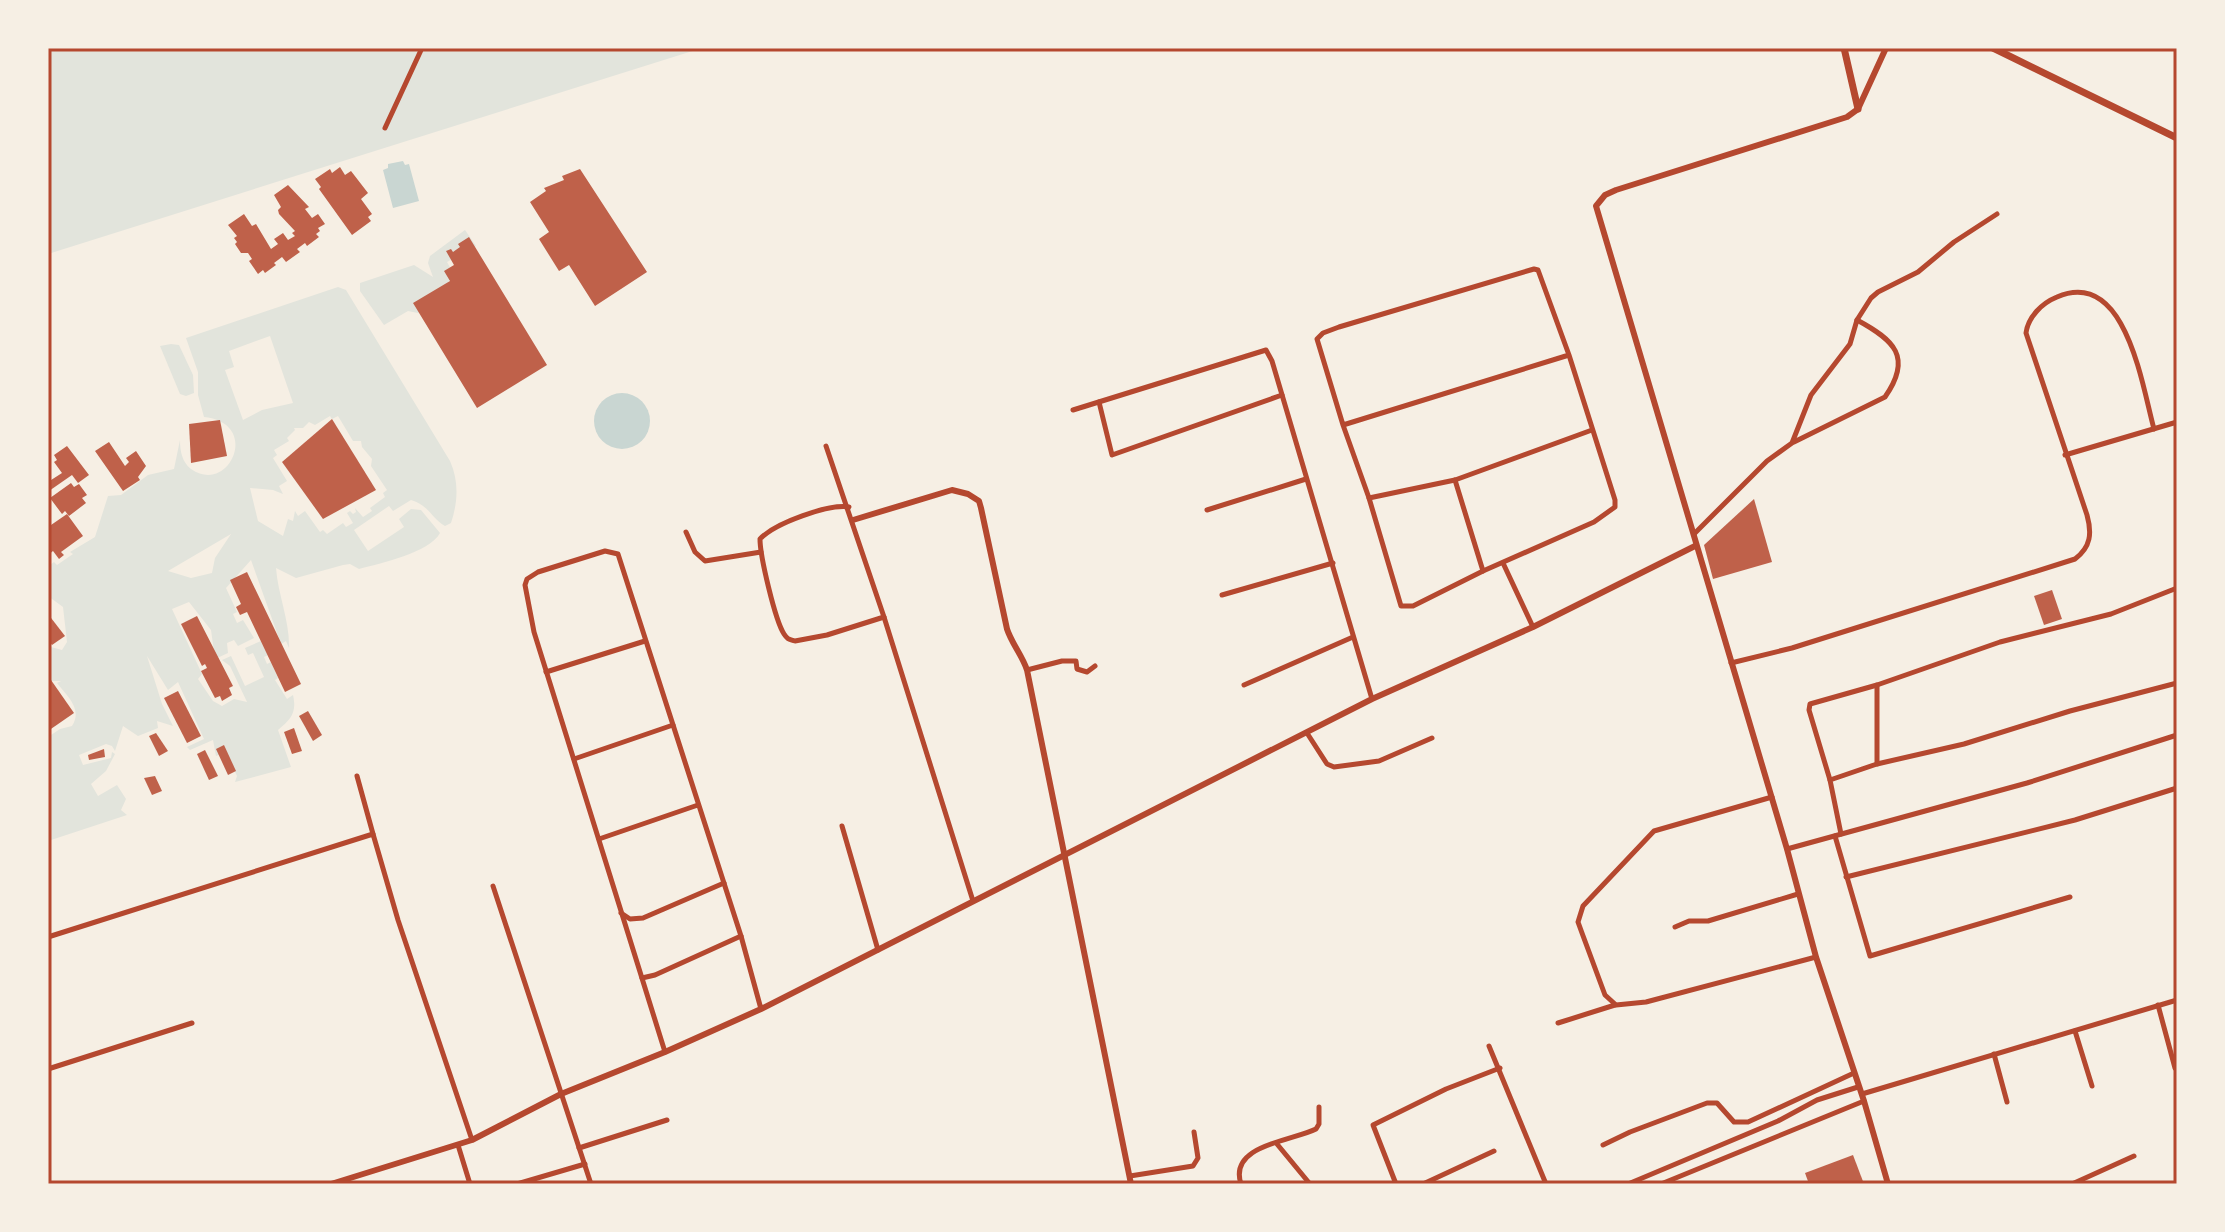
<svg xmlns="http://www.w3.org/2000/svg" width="2225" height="1232" viewBox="0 0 2225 1232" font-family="Cabin,sans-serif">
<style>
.green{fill:#e2e4dc;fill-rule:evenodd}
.water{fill:#c9d6d2}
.building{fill:#bf614a}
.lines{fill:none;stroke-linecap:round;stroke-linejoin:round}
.minor{stroke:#b5482f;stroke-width:5}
.tertiary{stroke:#b5482f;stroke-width:6}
.primary{stroke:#b5482f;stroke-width:7}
.neatline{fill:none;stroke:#b5482f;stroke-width:3}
</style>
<rect width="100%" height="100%" fill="#f6efe4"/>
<g class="green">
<polygon points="48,48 702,48 48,254"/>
<polygon points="465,230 476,246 447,262 453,273 447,285 448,294 418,313 408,311 384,325 360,291 360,283 414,265 433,277 428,263 430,256"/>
<path d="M338,287L346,290L450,461C459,481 458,502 451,523L445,526C431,518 430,506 411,500L393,511L389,506L354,530L368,551L404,527L399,519L411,509L421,510L440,533C429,553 381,563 359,569L350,564L343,565L296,578L276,568C278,595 290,622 289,648L286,641L281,644L251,560L226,588L237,612L233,614L237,623L243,620L254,638L238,646L234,640L227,643L228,653L215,659L211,630L189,602L172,609L202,674L198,679L213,701L222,706L234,699L247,702L230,666L222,660L231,656L245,686L264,677L253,653L248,655L245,648L261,641L268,655L264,657L267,664L271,662L278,678L275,680L287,699L293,695C297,713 291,719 278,730L291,767L235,782L237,776L226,752L216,756L213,740L190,750L187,747L204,739L178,682L168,690L147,656L162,704L173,726L157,721L158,728L138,736L123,726L115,751L112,746L106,744L79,755L83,765L111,758L112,752L115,754L106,771L91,784L98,796L117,785L126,799L121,810L127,815L48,841V737L60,729L72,726C83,709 67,696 57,683L61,681H48V655L51,647L62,650L67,642L63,607L48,596V564L50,565L54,562L57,565L73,554L70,552L95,537L108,496L121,495L148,475L174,469L180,440C180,451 182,462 191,469C229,496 262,423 204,417L198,395V372L186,338ZM270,336L293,403L262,410L243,420L225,370L234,367L229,351ZM330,416L332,419L338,416L353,441H361L362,447L372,459L371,466L387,490L383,493L385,497L370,508L372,511L363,517L355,508L356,512L353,514L350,511L347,513L353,523L346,527L343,523L327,534L323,530L320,532L305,511L298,516L295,511L293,521L288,519L283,536L258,521L250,488L273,490L283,494L279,486L287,481L273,458L277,455L274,450L289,441L287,438L295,430L294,428H303L309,422L315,425ZM231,534L215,558L212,573L191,578L168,571Z"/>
<polygon points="171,344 179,345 193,375 194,393 186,396 180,394 160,346"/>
</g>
<g class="water">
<polygon points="403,161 405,165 409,164 419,201 393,208 383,170 388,168 388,164"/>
<circle cx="622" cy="421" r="28"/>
</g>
<g class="building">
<polygon points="340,167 345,175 351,171 368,193 361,199 372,214 368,217 371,221 352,235 319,189 321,187 315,179 330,169 332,173"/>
<polygon points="580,169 647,272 595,306 569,265 559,271 539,239 549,232 530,202 546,191 544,188 564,180 562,176"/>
<polygon points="288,185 309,207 305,209 312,218 318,214 325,224 318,228 320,231 316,234 319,237 307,246 305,243 297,249 300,252 286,262 282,257 274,263 276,265 265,273 263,270 258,274 249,261 252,259 248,253 241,253 235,244 237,242 234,238 237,236 228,225 244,214 252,226 256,224 271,249 278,244 274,239 283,233 288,240 295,236 292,233 295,231 279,214 278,210 281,207 274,195"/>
<polygon points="469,237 547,365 477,408 413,303 450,281 444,271 454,265 446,251 451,249 453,252 460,247 458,244"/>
<polygon points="332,419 376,490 323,519 282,462"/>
<polygon points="220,420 227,456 191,463 189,424"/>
<polygon points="109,442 125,466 129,462 126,458 136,451 146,466 138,477 140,480 123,491 95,451"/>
<polygon points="67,446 89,475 78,483 72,475 49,491 48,482 62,473 54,462 57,460 54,455"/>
<polygon points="71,483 74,487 79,484 87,495 82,498 86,503 69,516 65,511 62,514 50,498"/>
<polygon points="1754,499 1772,562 1713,579 1704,545"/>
<polygon points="67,514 83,536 61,552 64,555 59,559 53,551 48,555 48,521 51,525"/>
<polygon points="247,572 301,684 285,692 247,612 240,615 236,607 241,604 230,580"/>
<polygon points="2052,590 2062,619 2044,625 2034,596"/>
<polygon points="48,614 65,636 52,645 48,640"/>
<polygon points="197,616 233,686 229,688 232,695 222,701 220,696 215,698 201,671 207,668 205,664 202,666 181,624"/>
<polygon points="51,680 74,713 48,731 48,683"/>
<polygon points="178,691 201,736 187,743 164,698"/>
<polygon points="308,711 322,735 313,741 299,716"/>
<polygon points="294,728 302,751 292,754 284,732"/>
<polygon points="156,733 168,751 159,756 149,736"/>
<polygon points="224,745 236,771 228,775 216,749"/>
<polygon points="104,749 105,757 89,760 88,755"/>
<polygon points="205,750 218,776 209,780 197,754"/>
<polygon points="155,776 162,791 152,795 144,778"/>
<polygon points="1853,1155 1864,1184 1809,1184 1805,1173"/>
</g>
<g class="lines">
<g class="minor">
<polyline points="385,128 422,48"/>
<polyline points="1099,402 1112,455 1282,395"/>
<polyline points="1073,410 1266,350 1272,361 1372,699"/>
<polyline points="1343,425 1569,355 1538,270 1534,269 1339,327 1323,333 1317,339 1343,425 1369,498 1401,606 1413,606 1483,571 1594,522 1615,507 1615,500 1569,355"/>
<path d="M1794,442L1885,397C1913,357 1894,340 1857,320"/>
<polyline points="826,446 884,617 973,901"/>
<polyline points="2065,455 2177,422"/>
<polyline points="1455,480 1483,571"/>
<polyline points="1369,498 1455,480 1592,430"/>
<path d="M849,507C828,504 775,523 760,539C760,556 775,620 784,634C788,640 789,639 795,641L827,635L884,617"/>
<polyline points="1207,510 1306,479"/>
<polyline points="686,532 695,552 705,561 761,552"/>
<polyline points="1694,534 1767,461 1792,443 1811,395 1850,344 1857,320 1871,298 1878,292 1918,272 1954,242 1997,214"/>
<polyline points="1503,563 1533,627"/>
<polyline points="1222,595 1333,563"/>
<path d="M1731,663L1792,648L2075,559C2091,547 2092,533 2087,515L2026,333C2028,317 2042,303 2057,297C2126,267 2142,386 2154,429"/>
<polyline points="1027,670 1062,661 1076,661 1077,669 1087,672 1095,666"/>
<polyline points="546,672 645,641"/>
<polyline points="1244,685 1353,637"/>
<polyline points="1877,685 1877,764"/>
<polyline points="1307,733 1327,764 1334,767 1379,761 1432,738"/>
<polyline points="574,759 673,725"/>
<polyline points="357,776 373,834"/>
<polyline points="1830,780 1809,710 1810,704 1877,685 2000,642 2111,614 2177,588"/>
<polyline points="1772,797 1654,831 1583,906 1578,922 1582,933 1605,995 1616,1005 1646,1002 1816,957"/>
<polyline points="842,826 878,950"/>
<polyline points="1841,834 1830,780 1877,764 1964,744 2070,711 2177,683"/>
<polyline points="1835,836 1870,956 2070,897"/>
<polyline points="599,839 698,805"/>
<polyline points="1787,849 2027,783 2177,735"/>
<polyline points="1846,877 2075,820 2177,788"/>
<polyline points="493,886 591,1184"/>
<polyline points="621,913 630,919 643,918 724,883"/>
<polyline points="1675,927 1689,921 1708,921 1798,894"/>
<polyline points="48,937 373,834 398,920 472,1140"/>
<polyline points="642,978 655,975 741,936"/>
<polyline points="2158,1005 2175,1068"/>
<polyline points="1558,1023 1615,1005"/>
<polyline points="2075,1031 2092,1086"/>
<polyline points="1489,1046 1546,1184"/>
<polyline points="665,1052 534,632 525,585 527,579 538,572 605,551 618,554 741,936 761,1009"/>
<polyline points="1994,1054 2007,1102"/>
<polyline points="48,1069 192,1023"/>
<polyline points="1862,1094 2177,1000"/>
<polyline points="1277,1144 1310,1184"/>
<polyline points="458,1145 470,1184"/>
<polyline points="1603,1145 1630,1132 1707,1103 1717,1103 1734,1122 1748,1122 1854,1073"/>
<polyline points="579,1148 667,1120"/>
<polyline points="1130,1176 1193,1166 1198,1158 1194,1132"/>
<polyline points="517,1184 585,1164"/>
<path d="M1241,1184C1228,1145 1292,1141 1316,1129L1319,1124V1107"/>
<polyline points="1396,1184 1373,1125 1446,1089 1500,1068"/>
<polyline points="1423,1184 1494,1151"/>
<polyline points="1628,1184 1778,1121 1817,1100 1858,1087"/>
<polyline points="1661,1184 1864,1101"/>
<polyline points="2072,1184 2134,1156"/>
</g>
<g class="tertiary">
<polyline points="1886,48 1858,109 1847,117 1616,190 1605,195 1596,206 1787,849 1816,957 1864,1101 1888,1184"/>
<path d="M853,520L952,490L968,494L979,501L981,508L1007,629C1012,644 1022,655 1027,670L1131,1184"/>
<polyline points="331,1184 472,1140 561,1094 665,1052 761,1009 1372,699 1533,627 1695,546"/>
</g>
<g class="primary">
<polyline points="1844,48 1858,109"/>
<polyline points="1993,48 2177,138"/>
</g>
</g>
<rect width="2225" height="1232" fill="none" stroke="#f6efe4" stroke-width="100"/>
<rect x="50" y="50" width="2125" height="1132" class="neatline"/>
</svg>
